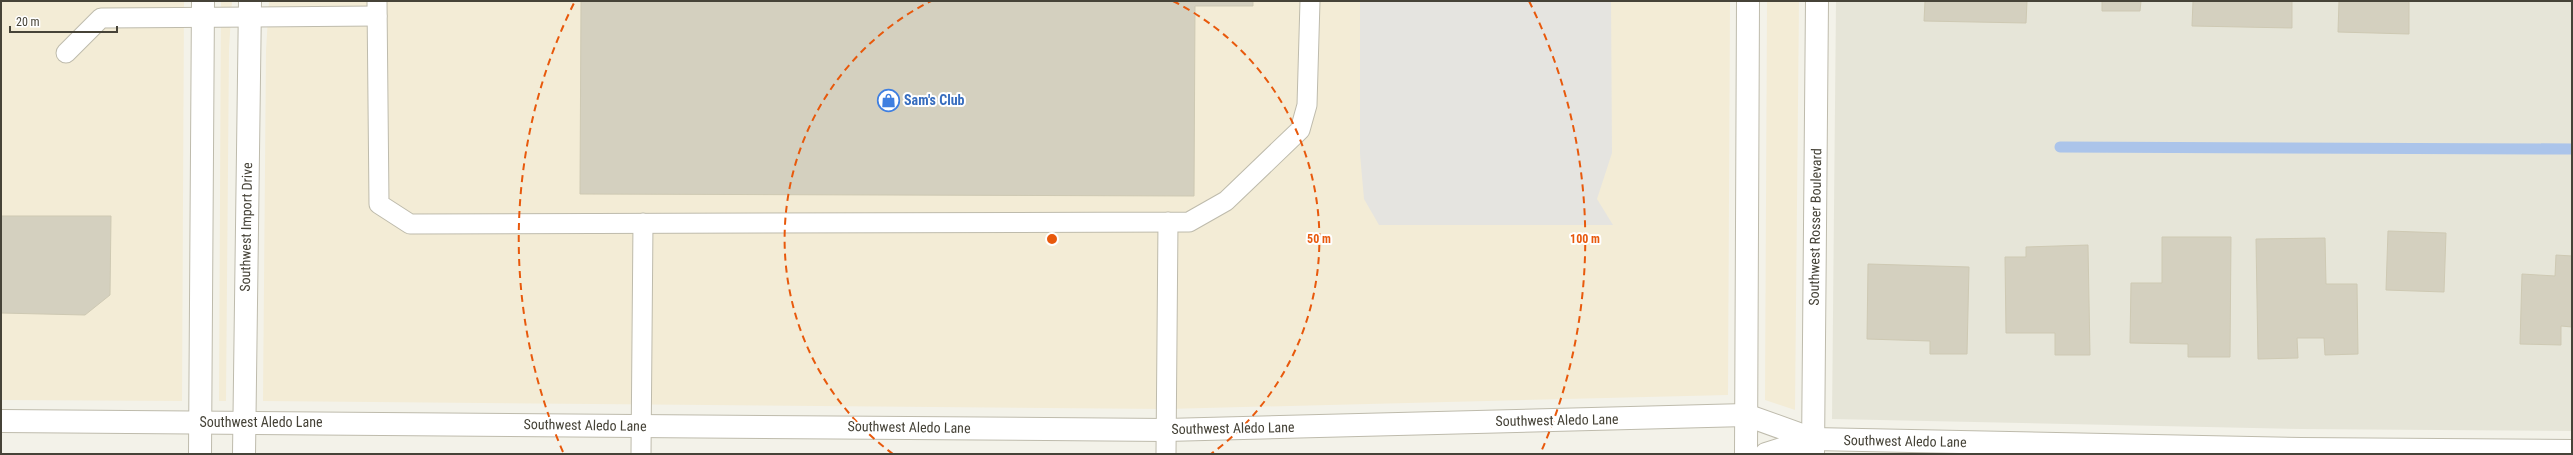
<svg xmlns="http://www.w3.org/2000/svg" width="2573" height="455" viewBox="0 0 2573 455" font-family="'Roboto Condensed',sans-serif">
<style>
.residential{fill:#e6e5d8}
.commercial{fill:#f3ecd6}
.parking{fill:#e5e4e0}
.lines{fill:none;stroke-linecap:round;stroke-linejoin:round}
.stream{stroke:#abc4ea;stroke-width:11}
.building{fill:#d4d0bf;stroke:#cec9b3}
.service-casing{stroke:#bebbac;stroke-width:21}
.minor-casing{stroke:#bebbac;stroke-width:24}
.tertiary-casing{stroke:#bebbac;stroke-width:24}
.service{stroke:#fff;stroke-width:19}
.minor{stroke:#fff;stroke-width:22}
.tertiary{stroke:#fff;stroke-width:22}
.ring{fill:none;stroke:#e8590c;stroke-width:2;stroke-dasharray:7 5}
.labels{text-anchor:middle;stroke-width:4;stroke-linejoin:round;paint-order:stroke}
.shop-label{font-size:14px;font-weight:bold;fill:#366cbe;stroke:#fff;text-anchor:start}
.street-label{font-size:14px;fill:#464338;stroke:#fff}
.centre{fill:#e8590c;stroke:#fff;stroke-width:2}
.ring-label{font-size:12px;text-anchor:middle;font-weight:bold;fill:#e8590c;stroke:#fff;stroke-width:4;stroke-linejoin:round;paint-order:stroke}
</style>
<rect width="100%" height="100%" fill="#f3f2e9"/>
<polygon class="residential" points="1836,1 2572,1 2572,431 2301,429 1832,419"/>
<g class="commercial">
<polygon points="1,1 184,1 182,401 1,400"/>
<polygon points="221,1 232,1 229,49 226,401 219,401"/>
<polygon points="269,1 1730,1 1728,395 1166,409 263,401 266,50"/>
<polygon points="1767,1 1799,1 1795,410 1765,400"/>
</g>
<polygon class="parking" points="1360,1 1611,1 1612,153 1597,199 1613,225 1379,225 1364,199 1360,154"/>
<g class="lines">
<polyline class="stream" points="2060,147 2572,149"/>
</g>
<g class="building">
<polygon points="581,1 1253,1 1253,6 1195,6 1194,196 580,194"/>
<polygon points="1925,1 2027,1 2026,23 1924,21"/>
<polygon points="2102,1 2141,1 2140,11 2102,11"/>
<polygon points="2193,1 2292,1 2292,28 2192,26"/>
<polygon points="2339,1 2409,1 2409,34 2338,32"/>
<polygon points="1,216 111,216 110,295 85,315 1,313"/>
<polygon points="2388,231 2446,233 2444,292 2386,290"/>
<polygon points="2162,237 2231,237 2230,357 2188,357 2188,344 2130,343 2131,283 2162,283"/>
<polygon points="2325,238 2326,284 2357,284 2358,354 2325,355 2324,338 2297,338 2298,358 2258,359 2256,239"/>
<polygon points="2088,245 2090,355 2055,355 2055,333 2006,333 2005,257 2026,257 2026,247"/>
<polygon points="2556,255 2572,256 2572,327 2561,326 2561,345 2520,344 2522,274 2555,276"/>
<polygon points="1868,264 1969,267 1967,354 1930,354 1930,341 1867,339"/>
</g>
<g class="lines">
<defs>
<g id="service">
<polyline points="377,1 379,204 410,224 1189,222 1226,201 1300,130 1307,105 1310,1"/>
<polyline points="66,53 101,18 377,16"/>
<polyline points="641,454 643,223"/>
<polyline points="1166,454 1168,222"/>
</g>
<polyline id="minor" points="1813,439 2301,449 2572,451"/>
<g id="tertiary">
<polyline points="1,421 1166,430 1746,415 1813,439"/>
<polyline points="1813,453 1817,1"/>
<polyline points="200,454 203,1"/>
<polyline points="244,454 250,1"/>
<polyline points="1746,454 1748,1"/>
<polyline points="1766,454 1813,439"/>
</g>
</defs>
<use href="#service" class="service-casing"/>
<use href="#minor" class="minor-casing"/>
<use href="#tertiary" class="tertiary-casing"/>
<use href="#service" class="service"/>
<use href="#minor" class="minor"/>
<use href="#tertiary" class="tertiary"/>
</g>
<g class="ring">
<path d="M893 454A267 267 0 0 1 931 1M1173 1A267 267 0 0 1 1211 454"/>
<path d="M563 452A533 533 0 0 1 575 1M1529 1A533 533 0 0 1 1541 452"/>
</g>
<defs>
<symbol id="shop-ring" viewBox="-11 -11 22 22"><circle r="9.5" fill="#fff" stroke="#3f7fe0" stroke-width="1.5"/><path d="M-5-2.5h2.3a2.7 3.5 0 0 1 5.4 0H5L5.5 6h-11ZM-1.5-2.5h3a1.5 2.3 0 0 0-3 0Z" fill="#3f7fe0"/></symbol>
</defs>
<g fill-rule="evenodd">
<use href="#shop-ring" x="876" y="88" width="25" height="25"/>
</g>
<g class="labels">
<g class="shop-label">
<text x="904" y="105">Sam's Club</text>
</g>
<g class="street-label">
<text transform="translate(246 227) rotate(-89)" y="5">Southwest Import Drive</text>
<text transform="translate(1815 227) rotate(-89)" y="5">Southwest Rosser Boulevard</text>
<text transform="translate(1557 420) rotate(-1)" y="5">Southwest Aledo Lane</text>
<text x="261" y="427">Southwest Aledo Lane</text>
<text transform="translate(585 425) rotate(1)" y="5">Southwest Aledo Lane</text>
<text transform="translate(909 427) rotate(1)" y="5">Southwest Aledo Lane</text>
<text transform="translate(1233 428) rotate(-1)" y="5">Southwest Aledo Lane</text>
<text transform="translate(1905 441) rotate(1)" y="5">Southwest Aledo Lane</text>
</g>
</g>
<circle cx="1052" cy="239" r="6" class="centre"/>
<g class="ring-label">
<text x="1319" y="243">50 m</text>
<text x="1585" y="243">100 m</text>
</g>
<rect width="2573" height="455" fill="none" stroke="#464338" stroke-width="4"/>
<path d="M10 26v6h107v-6" fill="none" stroke="#464338" stroke-width="2"/>
<text x="16" y="26" font-size="12" fill="#464338" stroke="#ffffff" stroke-width="3" paint-order="stroke">20 m</text>
</svg>
